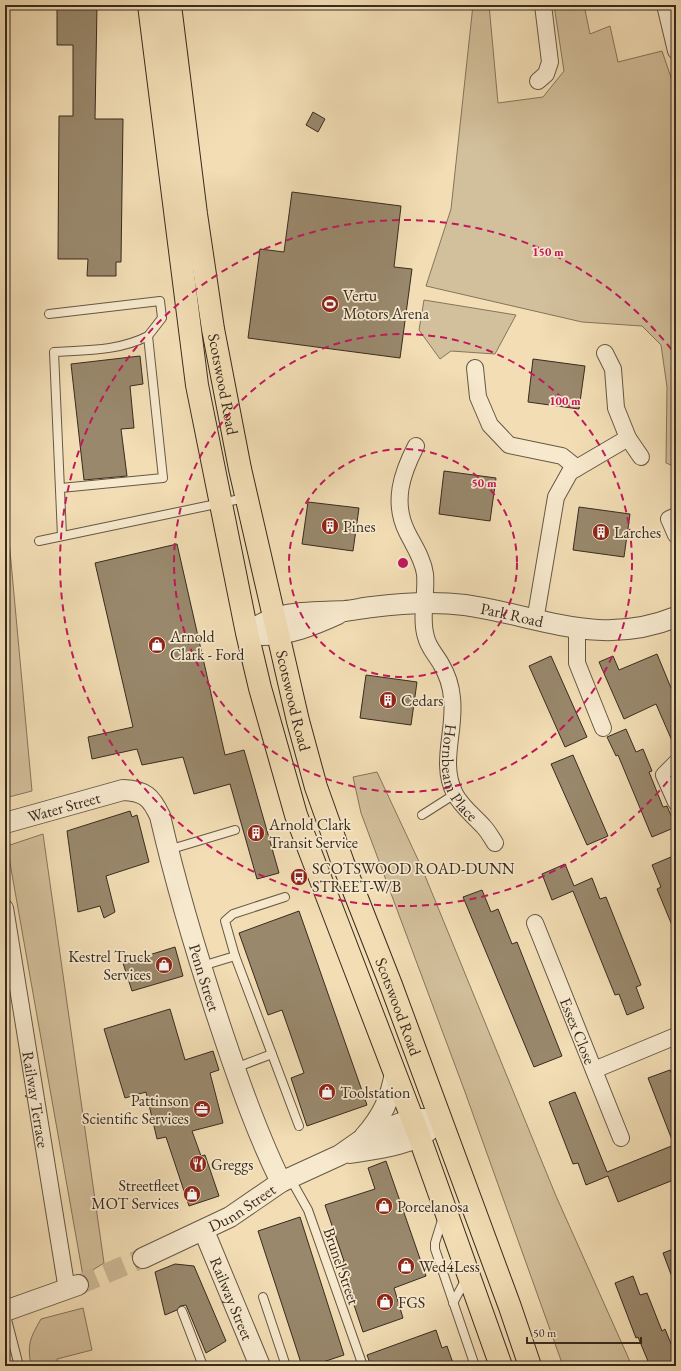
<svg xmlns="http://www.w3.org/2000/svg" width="681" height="1371" viewBox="0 0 681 1371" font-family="'EB Garamond',serif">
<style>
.green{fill:#d2bf9b;stroke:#85755d}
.building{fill:#99886c;stroke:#382b1f}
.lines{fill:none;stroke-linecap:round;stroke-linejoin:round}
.tertiary-tunnel{stroke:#cdb996;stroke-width:20;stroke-dasharray:20 10;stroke-linecap:butt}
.service-casing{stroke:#665844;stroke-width:10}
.minor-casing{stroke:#665844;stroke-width:18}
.tertiary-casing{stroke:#665844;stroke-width:22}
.primary-casing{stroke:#382b1f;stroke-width:24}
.service{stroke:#f7e9ce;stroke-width:8}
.minor{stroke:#f7e9ce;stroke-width:16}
.tertiary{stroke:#f7e9ce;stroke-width:20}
.primary{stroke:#f2ddb4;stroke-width:22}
.ring{fill:none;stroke:#c2185b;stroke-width:2;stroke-dasharray:7 5}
.labels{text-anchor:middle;stroke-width:3.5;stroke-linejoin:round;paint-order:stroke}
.poi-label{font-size:16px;fill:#382b1f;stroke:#f7e9ce;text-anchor:start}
.street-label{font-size:16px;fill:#382b1f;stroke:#f7e9ce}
.centre{fill:#c2185b;stroke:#f7e9ce;stroke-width:2}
.ring-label{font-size:12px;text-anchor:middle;font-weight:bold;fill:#c2185b;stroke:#f7e9ce;stroke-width:3.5;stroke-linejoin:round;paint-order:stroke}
</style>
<rect width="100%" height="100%" fill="#f2ddb4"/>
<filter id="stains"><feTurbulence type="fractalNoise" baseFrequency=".005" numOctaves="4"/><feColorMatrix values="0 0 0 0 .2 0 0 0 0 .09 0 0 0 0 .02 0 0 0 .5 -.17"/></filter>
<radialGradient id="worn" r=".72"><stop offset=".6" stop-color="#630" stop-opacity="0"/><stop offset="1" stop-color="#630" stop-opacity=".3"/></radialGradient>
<g class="green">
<polygon points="473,5 489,5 498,103 543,97 564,71 554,5 584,5 590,34 610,26 618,62 662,51 676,92 676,467 666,463 667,387 661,345 642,326 582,322 426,286 451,209"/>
<polygon points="424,300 516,315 495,354 451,351 440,359 419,330"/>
<polygon points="5,496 32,791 5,798"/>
<polygon points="377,772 421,866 556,1196 632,1366 563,1366 465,1092 361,813 353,777"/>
<polygon points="43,834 104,1263 83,1276 7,846"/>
<path d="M83,1308L92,1350L57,1359L59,1366H31C27,1344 30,1338 41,1319Z"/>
</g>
<g class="building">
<polygon points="57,5 97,5 95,119 123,119 121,262 116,262 116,276 87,276 88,259 58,259 59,116 73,116 73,45 57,45"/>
<polygon points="313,112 325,119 318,132 306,125"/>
<polygon points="292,192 401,206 394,267 412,269 400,358 248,338 260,249 284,252"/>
<polygon points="140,356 143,384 130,386 134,428 121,429 127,476 84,480 71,364"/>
<polygon points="533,359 585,366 579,409 528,402"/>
<polygon points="444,471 496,478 490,521 439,514"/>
<polygon points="308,502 359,508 353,551 302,544"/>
<polygon points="579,507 630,514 624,557 573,550"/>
<polygon points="177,544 225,755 244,750 279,873 257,879 230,784 194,794 183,757 142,765 137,749 92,759 88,737 133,727 95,563"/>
<polygon points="657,654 676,700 676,750 656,704 624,719 599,662 613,656 619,670"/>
<polygon points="551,656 587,737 565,747 529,666"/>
<polygon points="366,675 417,682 411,725 360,718"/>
<polygon points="626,729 636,752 643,749 652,771 649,772 663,807 667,806 676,827 652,837 618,755 616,756 607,737"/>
<polygon points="573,755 608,836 587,845 551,764"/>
<polygon points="130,811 132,817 137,815 149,862 106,876 115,912 104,918 100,906 78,912 67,831"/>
<polygon points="671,857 676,869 676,935 657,889 661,887 652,865"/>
<polygon points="565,864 574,886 592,878 600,899 606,897 641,985 636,987 644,1008 627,1015 619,994 615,995 573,891 552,900 542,874"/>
<polygon points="482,890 491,912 498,909 512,944 517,942 562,1056 534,1067 463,897"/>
<polygon points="299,911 367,1105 307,1126 291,1078 304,1073 282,1010 268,1015 239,933"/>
<polygon points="175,947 183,976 132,991 123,963"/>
<polygon points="170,1009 185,1060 213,1051 219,1070 210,1073 223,1123 192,1131 201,1156 205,1155 219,1196 189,1206 166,1137 157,1139 146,1092 125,1098 104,1029"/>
<polygon points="670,1070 676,1084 676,1179 618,1202 608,1176 586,1185 578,1163 573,1164 549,1102 575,1092 607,1172 674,1145 648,1078"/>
<polygon points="386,1161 426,1276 394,1288 403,1318 363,1332 347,1284 341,1262 344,1261 325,1205 375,1189 368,1168"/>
<polygon points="300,1217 344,1355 311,1366 302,1366 258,1231"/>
<polygon points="676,1248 676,1285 675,1285 663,1253"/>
<polygon points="175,1264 194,1266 226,1341 206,1353 186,1305 180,1306 177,1310 165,1315 155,1272"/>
<polygon points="633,1276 640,1295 647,1293 662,1331 665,1329 676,1356 676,1366 650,1366 638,1337 636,1338 615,1283"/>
<polygon points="436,1330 442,1348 447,1346 454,1366 371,1366 367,1355"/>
</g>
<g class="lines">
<polyline class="tertiary-tunnel" points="78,1285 143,1258"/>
<defs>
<g id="service">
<polyline points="49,314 160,301 162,318 148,336"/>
<path d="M61,488L163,478L148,336C119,351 87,350 54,352L62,536"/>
<polyline points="39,541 245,498"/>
<polyline points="422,815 455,794"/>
<polyline points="168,850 235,830"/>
<polyline points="285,897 233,914 225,921 235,956 299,1126"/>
<polyline points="202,966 235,956"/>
<polyline points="235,1068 272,1054"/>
<polyline points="290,1178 308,1210 363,1366"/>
<polyline points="443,1217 435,1243 435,1249 475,1366"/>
<polyline points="263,1297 286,1366"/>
<polyline points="453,1303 466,1279"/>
<polyline points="182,1311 203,1366"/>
<polyline points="5,1312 19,1366"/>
</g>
<g id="minor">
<polyline points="665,5 676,51"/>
<polyline points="538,81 546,74 550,62 543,5"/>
<polyline points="475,368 478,397 490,425 509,445 562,456 577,468"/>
<polyline points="628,438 641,457"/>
<path id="s1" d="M416,446C402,473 392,502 407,532C414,546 423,559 425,574C427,594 420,618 426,637C428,647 436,655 441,664C447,674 451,686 452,698C456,730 439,764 455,794C461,806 474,816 483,826C488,831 491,837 495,843"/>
<polyline points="676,516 669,519 676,535"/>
<polyline points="535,621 556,497 570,472 628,438 616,408 613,369 605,353"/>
<polyline points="577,629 577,663 603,728"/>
<polyline points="676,763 664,775 676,802"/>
<path id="s2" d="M5,908L67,1290"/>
<path id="s3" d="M535,923L621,1138"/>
<polyline points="594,1070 676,1036"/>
</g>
<g id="tertiary">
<path id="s4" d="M247,633C279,609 307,613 345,611C354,610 363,608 372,607C403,603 434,601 465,605C541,616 599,648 676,617"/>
<path d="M262,635C289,635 314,625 338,614"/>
<path id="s5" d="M5,823L123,790C145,791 151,797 160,816C178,894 201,969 226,1043C242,1090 259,1138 281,1182"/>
<path d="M364,1137C382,1117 391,1098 395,1072"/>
<path d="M350,1153C375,1149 414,1145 433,1127"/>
<path id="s6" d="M204,1231L260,1366"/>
<path id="s7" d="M143,1258L230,1217L281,1182L340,1155L360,1141L385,1129L412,1119H440"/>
<polyline points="5,1311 78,1285"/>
</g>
<g id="primary">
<polyline points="149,5 197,385 247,633 260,688 296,815 419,1136 501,1366"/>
<path id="s8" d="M170,5L196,214L213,329L240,469L298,721L316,787L343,863L391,985L510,1307L530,1366"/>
</g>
</defs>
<use href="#service" class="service-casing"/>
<use href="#minor" class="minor-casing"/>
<use href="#tertiary" class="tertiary-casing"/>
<use href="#primary" class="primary-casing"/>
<use href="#service" class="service"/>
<use href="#minor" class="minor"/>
<use href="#tertiary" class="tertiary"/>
<use href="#primary" class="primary"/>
</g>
<g class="ring">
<circle cx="403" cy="563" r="114"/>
<circle cx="403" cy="563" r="229"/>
<path d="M675 772A343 343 0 1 1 675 354"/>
</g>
<defs>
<symbol id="stadium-disc" viewBox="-11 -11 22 22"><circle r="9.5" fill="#8f2418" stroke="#f7e9ce"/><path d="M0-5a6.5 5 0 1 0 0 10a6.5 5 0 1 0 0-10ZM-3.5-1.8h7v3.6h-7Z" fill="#fff"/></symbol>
<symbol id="building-disc" viewBox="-11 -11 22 22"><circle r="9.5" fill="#8f2418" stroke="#f7e9ce"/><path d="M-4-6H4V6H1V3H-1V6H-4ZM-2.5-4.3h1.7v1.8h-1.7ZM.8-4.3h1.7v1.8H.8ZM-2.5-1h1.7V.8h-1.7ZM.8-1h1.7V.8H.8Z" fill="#fff"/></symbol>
<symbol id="shop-disc" viewBox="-11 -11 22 22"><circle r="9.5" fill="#8f2418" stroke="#f7e9ce"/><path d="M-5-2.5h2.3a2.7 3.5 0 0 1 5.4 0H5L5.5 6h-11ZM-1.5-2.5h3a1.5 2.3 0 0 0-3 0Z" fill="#fff"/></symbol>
<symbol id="bus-disc" viewBox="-11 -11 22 22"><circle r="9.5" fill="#8f2418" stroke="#f7e9ce"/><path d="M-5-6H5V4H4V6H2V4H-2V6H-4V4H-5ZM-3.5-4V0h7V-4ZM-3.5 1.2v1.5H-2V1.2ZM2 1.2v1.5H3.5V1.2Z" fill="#fff"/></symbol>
<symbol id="office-disc" viewBox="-11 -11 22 22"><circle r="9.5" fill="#8f2418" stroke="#f7e9ce"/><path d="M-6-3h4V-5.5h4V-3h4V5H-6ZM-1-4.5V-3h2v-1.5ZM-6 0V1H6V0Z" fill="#fff"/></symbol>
<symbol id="restaurant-disc" viewBox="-11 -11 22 22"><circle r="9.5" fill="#8f2418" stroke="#f7e9ce"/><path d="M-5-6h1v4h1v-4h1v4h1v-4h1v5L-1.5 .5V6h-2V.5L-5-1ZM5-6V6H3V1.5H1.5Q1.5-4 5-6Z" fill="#fff"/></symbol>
</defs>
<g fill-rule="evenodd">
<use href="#stadium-disc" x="320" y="294" width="20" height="20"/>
<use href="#building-disc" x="320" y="516" width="20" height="20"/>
<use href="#building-disc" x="591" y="522" width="20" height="20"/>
<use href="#shop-disc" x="147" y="635" width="20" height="20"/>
<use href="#building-disc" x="378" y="690" width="20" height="20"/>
<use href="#building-disc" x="246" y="823" width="20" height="20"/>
<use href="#bus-disc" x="289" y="867" width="20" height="20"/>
<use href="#shop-disc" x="154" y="955" width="20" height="20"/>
<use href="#shop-disc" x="317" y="1082" width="20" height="20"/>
<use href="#office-disc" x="192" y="1099" width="20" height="20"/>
<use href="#restaurant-disc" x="188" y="1154" width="20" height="20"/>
<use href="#shop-disc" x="182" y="1184" width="20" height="20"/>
<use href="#shop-disc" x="374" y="1196" width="20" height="20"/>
<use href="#shop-disc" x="396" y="1256" width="20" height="20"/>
<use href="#shop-disc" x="375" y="1292" width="20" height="20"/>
</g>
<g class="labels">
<g class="poi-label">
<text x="343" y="301">Vertu<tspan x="343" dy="18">Motors Arena</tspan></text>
<text x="343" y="532">Pines</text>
<text x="614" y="538">Larches</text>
<text x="170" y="642">Arnold<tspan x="170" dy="18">Clark - Ford</tspan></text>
<text x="401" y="706">Cedars</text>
<text x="269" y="830">Arnold Clark<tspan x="269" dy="18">Transit Service</tspan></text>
<text x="312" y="874">SCOTSWOOD ROAD-DUNN<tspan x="312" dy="18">STREET-W/B</tspan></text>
<text x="151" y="962" text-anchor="end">Kestrel Truck<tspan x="151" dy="18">Services</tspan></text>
<text x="340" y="1098">Toolstation</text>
<text x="189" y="1106" text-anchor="end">Pattinson<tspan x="189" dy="18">Scientific Services</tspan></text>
<text x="211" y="1170">Greggs</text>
<text x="179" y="1191" text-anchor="end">Streetfleet<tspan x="179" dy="18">MOT Services</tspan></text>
<text x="397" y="1212">Porcelanosa</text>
<text x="419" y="1272">Wed4Less</text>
<text x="398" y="1308">FGS</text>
</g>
<g class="street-label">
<text dy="6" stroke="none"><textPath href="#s8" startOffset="383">Scotswood Road</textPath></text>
<text dy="6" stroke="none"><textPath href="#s4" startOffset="271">Park Road</textPath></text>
<text dy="6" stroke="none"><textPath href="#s8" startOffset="707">Scotswood Road</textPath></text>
<text dy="6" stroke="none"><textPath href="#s1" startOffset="344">Hornbeam Place</textPath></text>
<text dy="6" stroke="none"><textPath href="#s5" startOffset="61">Water Street</textPath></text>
<text dy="6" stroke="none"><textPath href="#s5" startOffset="339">Penn Street</textPath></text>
<text dy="6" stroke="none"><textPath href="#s8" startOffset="1031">Scotswood Road</textPath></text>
<text dy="6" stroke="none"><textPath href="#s3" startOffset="116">Essex Close</textPath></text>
<text dy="6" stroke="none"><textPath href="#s2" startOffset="194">Railway Terrace</textPath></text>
<text dy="6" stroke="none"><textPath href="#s7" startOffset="111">Dunn Street</textPath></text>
<text transform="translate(342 1266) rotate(71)" y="6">Brunel Street</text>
<text dy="6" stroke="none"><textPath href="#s6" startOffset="73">Railway Street</textPath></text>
</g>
</g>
<circle cx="403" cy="563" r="6" class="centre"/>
<g class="ring-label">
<text x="548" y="256">150 m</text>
<text x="565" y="405">100 m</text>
<text x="484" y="487">50 m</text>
</g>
<rect width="681" height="1371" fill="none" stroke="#f2ddb4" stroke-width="20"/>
<rect x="6" y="6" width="669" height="1359" fill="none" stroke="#382b1f" stroke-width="2"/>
<rect x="10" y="10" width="661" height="1351" fill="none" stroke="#382b1f"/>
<path d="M527 1337v6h114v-6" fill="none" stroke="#382b1f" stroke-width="2"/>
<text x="533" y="1337" font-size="12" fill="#382b1f" stroke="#f7e9ce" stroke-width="3" paint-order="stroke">50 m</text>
<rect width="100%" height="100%" filter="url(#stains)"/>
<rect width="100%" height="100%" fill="url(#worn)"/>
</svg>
